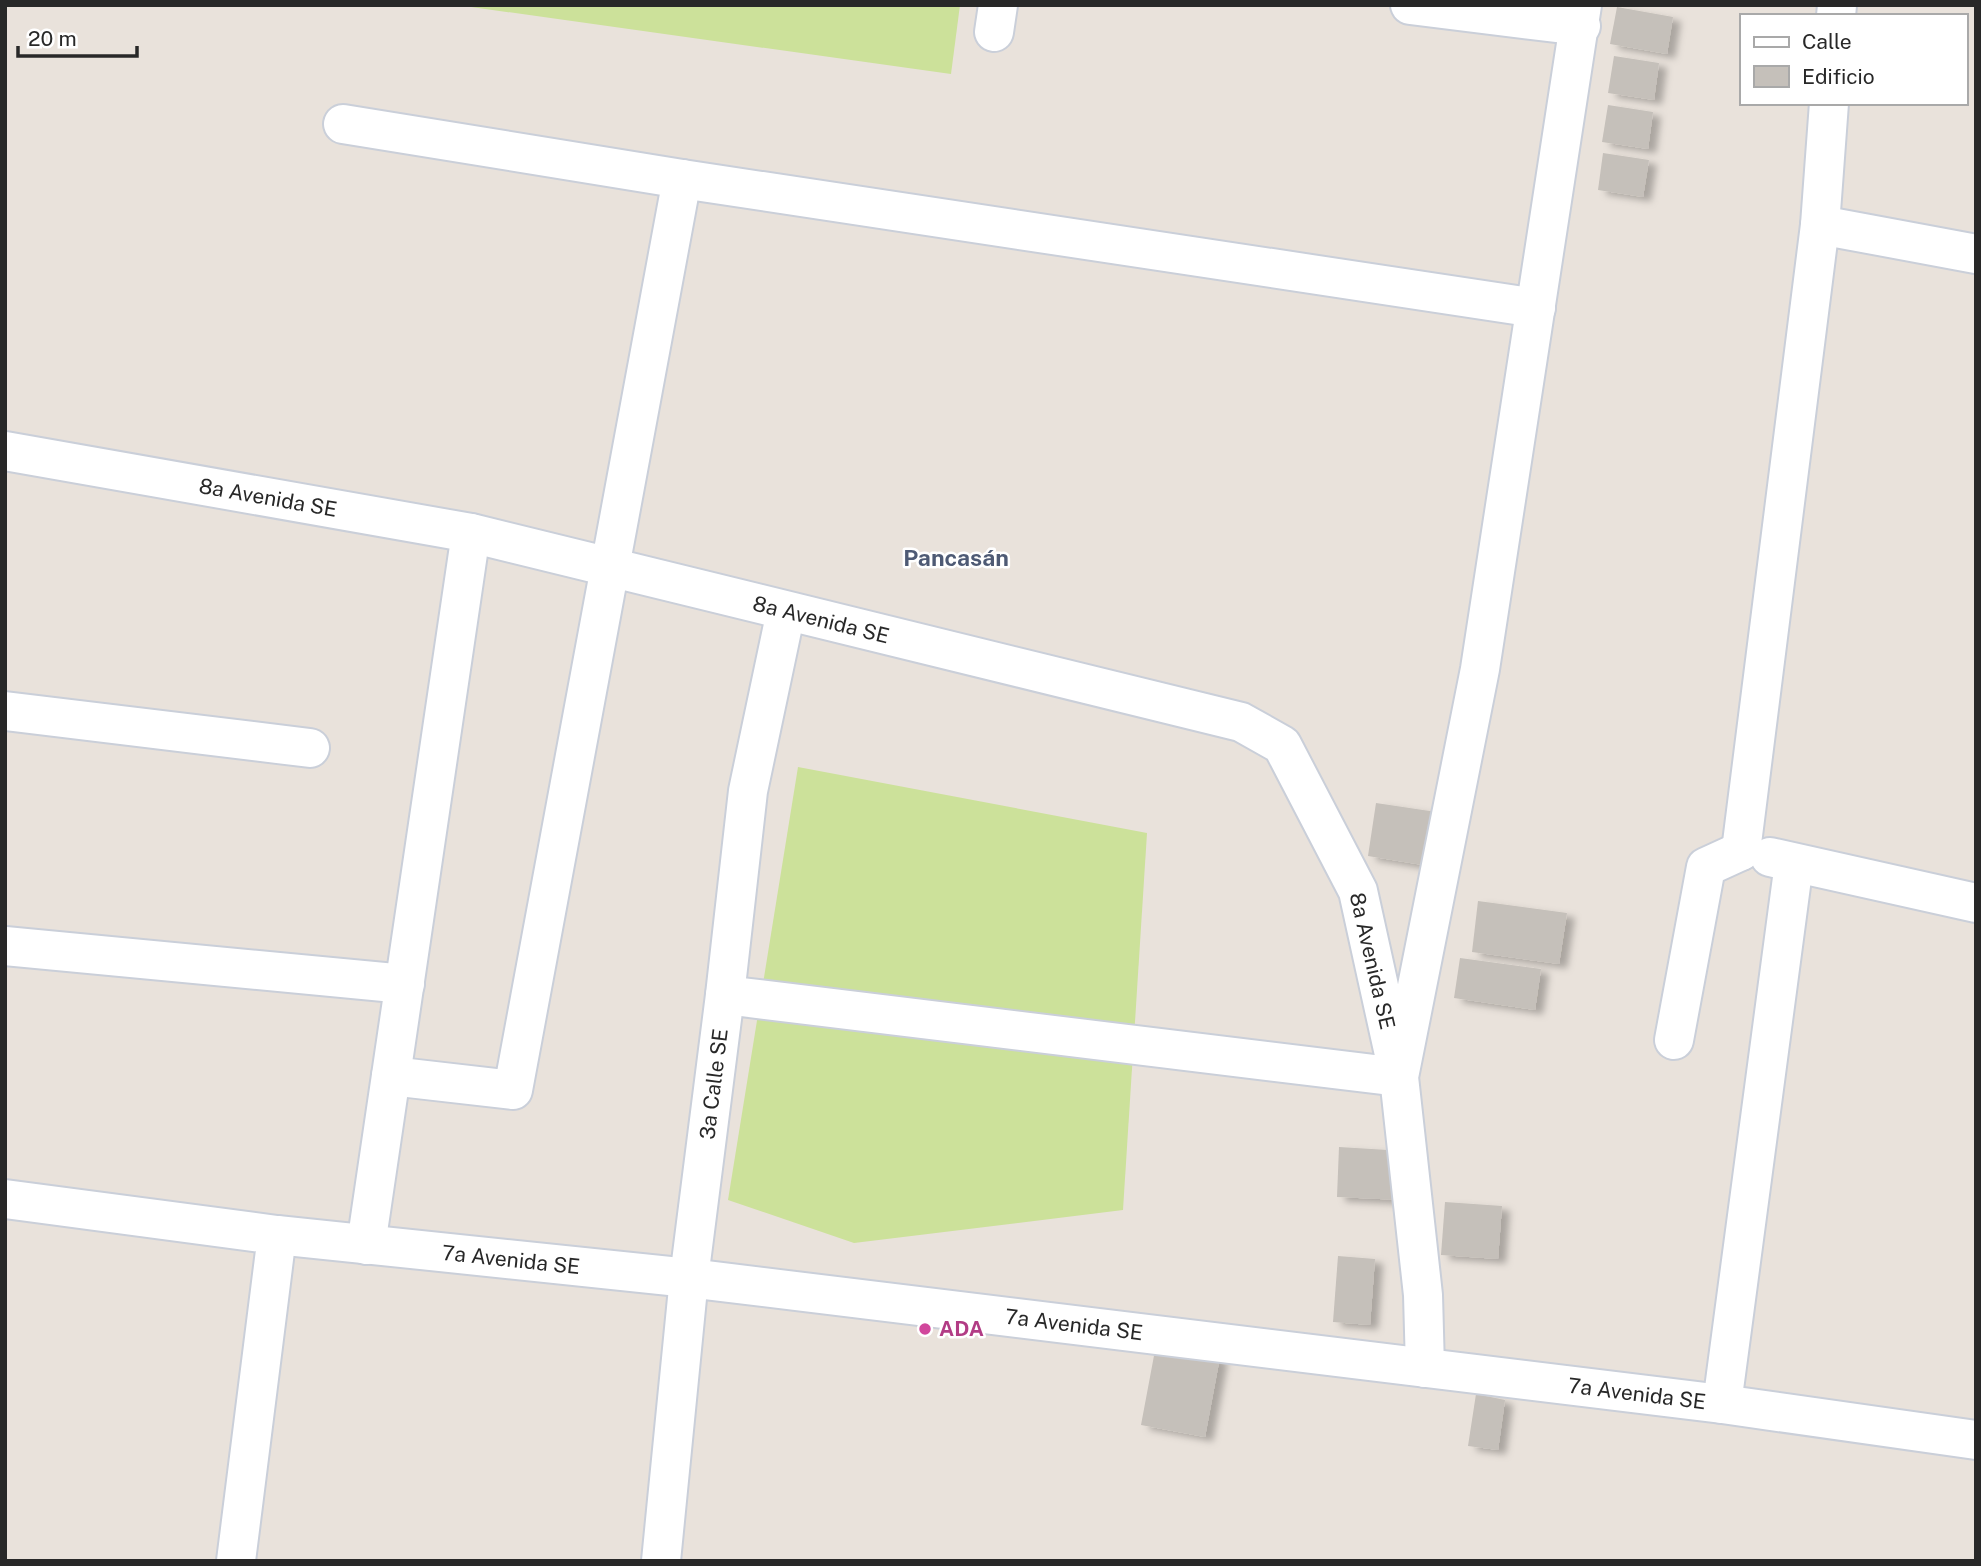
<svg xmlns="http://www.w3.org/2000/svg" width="1981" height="1566" viewBox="0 0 1981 1566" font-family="'Public Sans',sans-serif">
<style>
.pitch{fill:#cce19a}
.building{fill:#c5c0ba;filter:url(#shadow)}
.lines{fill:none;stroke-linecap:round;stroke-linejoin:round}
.minor-casing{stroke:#cacfd9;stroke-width:42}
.minor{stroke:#fff;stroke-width:38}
.hotel-dot{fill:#d1479c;stroke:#fff;stroke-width:2.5}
.labels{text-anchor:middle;stroke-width:5;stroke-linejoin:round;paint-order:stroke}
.street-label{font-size:21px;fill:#282828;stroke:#fff}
.hotel-label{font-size:21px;font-weight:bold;fill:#b23c85;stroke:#fff;text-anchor:start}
.neighbourhood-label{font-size:23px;font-weight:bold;fill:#4e5a74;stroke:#fff}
</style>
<defs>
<filter id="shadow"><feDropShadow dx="8" dy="4.5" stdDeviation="3.5" flood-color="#0004"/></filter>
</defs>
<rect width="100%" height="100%" fill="#e9e2db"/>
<g class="pitch">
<polygon points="457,5 960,5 951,74"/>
<polygon points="798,767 1147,833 1123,1210 854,1243 728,1200"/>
</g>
<g class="building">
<polygon points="1617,7 1673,17 1667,54 1610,44"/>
<polygon points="1614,56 1659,63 1654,100 1608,93"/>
<polygon points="1608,105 1653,112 1648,149 1602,142"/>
<polygon points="1603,153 1649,160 1643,197 1598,190"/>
<polygon points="1376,803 1443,813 1435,867 1368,856"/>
<polygon points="1478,901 1567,913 1559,964 1472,952"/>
<polygon points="1460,958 1541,969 1535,1010 1454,998"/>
<polygon points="1339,1147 1404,1151 1401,1200 1337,1197"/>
<polygon points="1445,1202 1502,1206 1498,1259 1441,1255"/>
<polygon points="1338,1256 1375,1259 1370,1325 1333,1322"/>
<polygon points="1156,1345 1220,1357 1205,1437 1141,1425"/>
<polygon points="1476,1394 1505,1400 1498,1450 1468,1446"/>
</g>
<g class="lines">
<defs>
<g id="minor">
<polyline points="1410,5 1581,26"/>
<polyline points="1836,16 1837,5"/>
<polyline points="994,32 998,5"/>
<polyline points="343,124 682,179 1536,308"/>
<polyline points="1820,225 1976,254"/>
<polyline points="5,451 471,533 1241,722 1282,745 1358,891 1399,1077"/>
<polyline points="5,711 310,748"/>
<polyline points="1741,851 1820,225 1829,103"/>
<polyline points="1770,857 1976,903"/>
<polyline points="5,946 405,984"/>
<polyline points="725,995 1399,1077"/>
<polyline points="1674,1040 1706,867 1741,851"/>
<polyline points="391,1076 513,1090 682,179"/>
<polyline points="5,1199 277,1235 689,1278 1722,1404 1976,1440"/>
<polyline points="366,1245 471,533"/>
<polyline points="1425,1368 1423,1295 1399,1077 1480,669 1582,5"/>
<polyline points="1722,1404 1794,863"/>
<polyline points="236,1561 277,1235"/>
<polyline points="661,1561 689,1278 725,995 748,791 786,611"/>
</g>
</defs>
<use href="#minor" class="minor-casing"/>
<use href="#minor" class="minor"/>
</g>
<circle class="hotel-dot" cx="925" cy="1329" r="7"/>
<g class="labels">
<g class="street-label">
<text transform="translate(268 498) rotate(10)" y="7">8a Avenida SE</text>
<text transform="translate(821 620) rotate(14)" y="7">8a Avenida SE</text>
<text transform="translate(1372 961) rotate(77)" y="7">8a Avenida SE</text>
<text transform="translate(714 1084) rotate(-83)" y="7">3a Calle SE</text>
<text transform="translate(511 1260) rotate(6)" y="7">7a Avenida SE</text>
<text transform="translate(1074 1325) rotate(7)" y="7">7a Avenida SE</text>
<text transform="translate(1637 1394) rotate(7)" y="7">7a Avenida SE</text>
</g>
<g class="hotel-label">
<text x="939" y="1336">ADA</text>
</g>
<g class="neighbourhood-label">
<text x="956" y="566">Pancasán</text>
</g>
</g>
<rect width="1981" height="1566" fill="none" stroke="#282828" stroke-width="14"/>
<rect x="1740" y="14" width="228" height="91" fill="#ffffff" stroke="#a9a9a9" stroke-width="2"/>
<rect x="1754" y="37" width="35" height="10" fill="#ffffff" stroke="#a9a9a9" stroke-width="2"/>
<text x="1802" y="49" font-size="21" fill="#282828">Calle</text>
<rect x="1754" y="66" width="35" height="21" fill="#c5c0ba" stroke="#a9a9a9" stroke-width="2"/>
<text x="1802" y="84" font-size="21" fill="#282828">Edificio</text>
<path d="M18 46v10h119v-10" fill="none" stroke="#282828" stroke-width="3.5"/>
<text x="28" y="46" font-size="21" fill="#282828" stroke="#ffffff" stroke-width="5" paint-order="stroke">20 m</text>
</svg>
